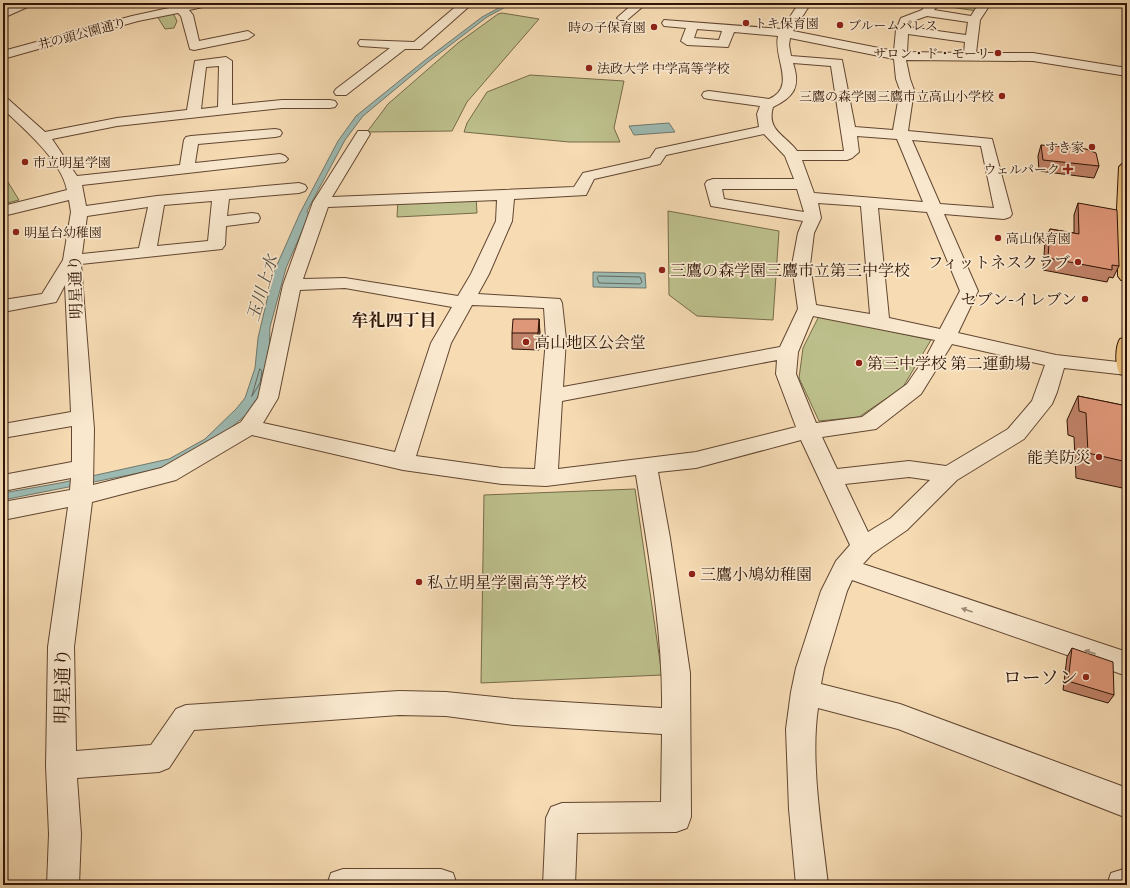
<svg xmlns="http://www.w3.org/2000/svg" width="1130" height="888" viewBox="0 0 1130 888" font-family="'Gentium Book Plus','Noto Serif JP',serif">
<style>
.green{fill:#bdc08c;stroke:#766a49}
.water{fill:#9dbab2;stroke:#71786d}
.lines{fill:none;stroke-linecap:round;stroke-linejoin:round}
.shore{stroke:#66675c;stroke-width:1}
.minor-casing{stroke:#614631;stroke-width:2}
.major-casing{stroke:#2f1406;stroke-width:2}
.minor{fill:#f9e8ce;fill-rule:evenodd}
.major{fill:#ebbe7a;fill-rule:evenodd}
.wall{fill:#c08268;stroke:#2f1406}
.shaded-wall{fill:#9c6a55;stroke:#2f1406}
.building{fill:#df9779;stroke:#2f1406}
.oneway{fill:#9e8974}
.poi-dot{fill:#8f2418;stroke:#f9e8ce;stroke-width:1.5}
.labels{text-anchor:middle;stroke-width:3.5;stroke-linejoin:round;paint-order:stroke}
.far-poi-label{font-size:13px;fill:#2f1406;stroke:#f9e8ce;text-anchor:start}
.far-street-label{font-size:13px;fill:#2f1406;stroke:#f9e8ce}
.poi-label{font-size:16px;fill:#2f1406;stroke:#f9e8ce;text-anchor:start}
.street-label{font-size:16px;fill:#2f1406;stroke:#f9e8ce}
.water-label{font-size:17px;font-style:italic;fill:#564e42;stroke:#f9e8ce}
.neighbourhood-label{font-size:17px;font-weight:bold;fill:#2f1406;stroke:#f9e8ce}
.near-poi-label{font-size:19px;fill:#2f1406;stroke:#f9e8ce;text-anchor:end}
.near-street-label{font-size:19px;fill:#2f1406;stroke:#f9e8ce}
</style>
<rect width="100%" height="100%" fill="#f6dbb3"/>
<filter id="stains"><feTurbulence type="fractalNoise" baseFrequency=".005" numOctaves="4"/><feColorMatrix values="0 0 0 0 .2 0 0 0 0 .09 0 0 0 0 .02 0 0 0 .5 -.17"/></filter>
<radialGradient id="worn" r=".72"><stop offset=".6" stop-color="#630" stop-opacity="0"/><stop offset="1" stop-color="#630" stop-opacity=".3"/></radialGradient>
<g class="green">
<polygon points="938,3 981,3 977,11 937,5"/>
<polygon points="173,13 177,21 174,28 165,29 157,16"/>
<polygon points="502,13 539,19 467,102 452,131 367,132 388,104 458,43 498,14"/>
<polygon points="530,75 624,81 614,128 620,142 569,142 464,132 467,123 487,92"/>
<polygon points="3,174 19,200 3,204"/>
<polygon points="476,196 477,213 397,217 398,199"/>
<polygon points="668,211 779,231 773,320 697,316 669,295"/>
<polygon points="819,316 931,340 903,387 859,417 819,421 799,378 803,348"/>
<polygon points="635,489 662,675 481,683 484,495"/>
</g>
<g class="water">
<polygon points="508,3 513,3 487,17 428,62 363,116 345,140 307,211 309,215 286,268 270,327 269,358 264,384 252,410 215,441 159,469 3,500 3,493 60,483 169,459 205,439 236,409 245,398 255,368 258,338 273,274 300,213 338,141 356,116 424,61 482,17"/>
<polygon points="669,123 675,132 634,135 629,126"/>
<polygon points="593,272 645,273 646,288 593,287"/>
</g>
<g class="lines">
<g class="shore">
<polygon points="599,276 640,277 642,282 640,284 599,283 597,278"/>
<polygon points="260,369 262,371 260,383 252,396"/>
</g>
<defs>
<g id="minor">
<polygon points="19,3 34,3 32,5 3,18 3,11"/>
<polygon points="192,3 214,3 212,5 189,10 193,15 199,41 248,31 254,35 248,39 194,50 190,49 181,16 178,13 138,21 3,59 3,51 132,16"/>
<polygon points="460,3 473,3 421,49 405,49 346,95 336,95 334,92 336,89 390,48 360,46 358,43 360,40 414,42"/>
<polygon points="634,3 647,3 627,20 619,20 617,18 619,16"/>
<path d="M799,3H811L793,31L894,51L896,30L901,18L922,10L928,3H940L934,10L971,16L979,3H991L980,20L976,53H1033L1127,68V76L1033,61L906,60L910,79L914,90L908,131L992,139L1012,214L1010,217L1004,219L944,214L978,291L958,333L1056,355L1127,363V375L1064,368L1057,392L1052,404L1024,439L957,480L907,530L872,554L863,564L1127,652V676L852,580L847,591L824,668L821,684L900,704L1127,788V818L898,729L818,708C810,761 822,831 828,885H796L789,809L786,729L791,692L796,668L821,591L836,561L850,545L801,440L696,468L658,472L670,538L690,673L691,817L687,828L676,832L577,833L575,885H543L546,818L551,807L562,803L661,802L662,734L514,725L446,716L399,715L194,730L169,768L159,772L77,778L81,834L79,885H47L49,834L46,766L48,647L68,507L3,520V502L70,490L71,478L3,491V475L72,462V426L3,438V424L71,412L65,285L56,302L3,312V300L42,294L63,260L71,212L69,200L3,216V206L67,190C61,160 25,130 3,109V98L8,99L45,132L117,118L187,110L195,61L226,57L232,61V105L282,100H330L335,101L337,104L335,107L330,108H282L117,126L52,139L77,176L180,165L184,140L186,137L191,136L275,129L280,130L282,133L280,136L275,137L198,144L195,163L280,154L285,156L288,159L285,162L82,185L86,206L157,196L299,183L305,185L307,188L305,191L299,193L229,199L227,216L252,213L258,214L260,218L258,222L226,226L225,245L222,249L81,264L94,429L93,485L161,468L241,422L258,398L283,285L313,202L358,131H368L370,134L332,197L574,187L583,173L650,158L656,149L759,127L757,114L760,106L709,99L704,98L702,95L704,92L709,91L769,99C797,87 773,58 778,36L734,32L728,47L687,45L681,41L686,28L664,26L662,23L664,20L782,29ZM927,16L968,22L966,35L909,27L910,22ZM697,29L722,31L719,40L694,38ZM908,34L965,42L964,53L907,52ZM790,38L894,59L896,79L900,90L893,130L855,127L842,60L791,56L789,45ZM793,63L831,66L844,151H797C786,135 766,131 773,107C794,97 801,87 793,63ZM219,66L218,107L201,109L206,67ZM764,134L785,156L794,179H713L707,181L705,184L711,206L803,221L798,233L792,265L798,309L780,347L563,387L566,339L562,303L560,299L478,294L489,274L512,221L514,199L586,195L594,179L660,164L666,155ZM857,136L897,139L923,202L814,193L802,160H847L852,158L859,152ZM912,140L981,146L994,208L940,204ZM722,189H797L804,212L724,199ZM497,200L496,221L471,274L458,296L345,278L303,279L328,207ZM212,201L208,241L157,246L164,205ZM818,203L861,206L870,314L816,305L810,265L814,233L821,218ZM148,207L139,248L82,254L87,216ZM878,208L927,212L960,291L940,329L889,318ZM345,288L452,307L431,343L395,452L263,423L278,398L300,290ZM472,305L544,308L546,339L535,469L502,468L416,456L451,343ZM813,316L935,340L927,355L907,384L862,417L816,423L796,374L798,352ZM952,344L1045,365L1032,401L1008,429L946,466L909,461L837,469L822,437L876,429L921,394ZM777,360L776,374L796,427L696,452L558,469L562,401ZM252,435L403,470L502,484L546,486L636,475C648,551 663,632 662,708L514,699L446,692L399,691L186,705L176,709L151,745L76,751L74,647L92,502L176,480ZM909,477L930,480L891,518L868,532L845,484Z"/>
<polygon points="1127,868 1127,885 1107,885 1111,873"/>
<polygon points="343,869 441,869 453,873 457,885 327,885 331,873"/>
</g>
<g id="major">
<polygon points="1127,162 1127,281 1121,280 1118,276 1117,209 1119,167 1122,164"/>
<path d="M1127,337V376L1120,374C1115,367 1115,347 1120,339Z"/>
</g>
</defs>
<use href="#minor" class="minor-casing"/>
<use href="#major" class="major-casing"/>
<use href="#minor" class="minor"/>
<use href="#major" class="major"/>
</g>
<g class="wall">
<polygon points="1041,145 1099,166 1094,178 1039,171 1038,156"/>
<polygon points="1078,203 1119,266 1113,278 1109,277 1107,282 1043,270 1045,241 1050,229 1074,233 1074,215"/>
<polygon points="539,319 540,335 539,350 512,349 512,333"/>
<polygon points="1078,396 1127,406 1127,489 1076,478 1074,437 1068,435 1067,420"/>
<polygon points="1072,648 1114,695 1108,703 1063,690 1067,657"/>
</g>
<polygon class="shaded-wall" points="539,319 540,335 539,350 538,333"/>
<g class="building">
<polygon points="1041,145 1086,149 1096,153 1099,166 1043,160"/>
<polygon points="1078,203 1117,210 1119,266 1112,265 1112,270 1048,258 1050,229 1079,234"/>
<polygon points="513,319 539,319 538,333 512,333"/>
<polygon points="1078,396 1127,406 1127,462 1088,453 1086,413 1079,411"/>
<polygon points="1072,648 1113,662 1114,695 1068,681"/>
</g>
<defs><path id="oneway-solid" d="M-6-.8H1V-3.2L6.5 0L1 3.2V.8H-6Z"/></defs>
<g class="oneway">
<use href="#oneway-solid" transform="translate(967 610) rotate(-161)"/>
<use href="#oneway-solid" transform="translate(1090 652) rotate(-161)"/>
</g>
<g class="poi-dot">
<circle cx="746" cy="23" r="4"/>
<circle cx="840" cy="25" r="4"/>
<circle cx="654" cy="27" r="4"/>
<circle cx="998" cy="53" r="4"/>
<circle cx="589" cy="68" r="4"/>
<circle cx="1002" cy="96" r="4"/>
<circle cx="1092" cy="147" r="4"/>
<circle cx="25" cy="162" r="4"/>
<path d="M1066 163h4v4h4v4h-4v4h-4v-4h-4v-4h4z"/>
<circle cx="16" cy="232" r="4"/>
<circle cx="998" cy="238" r="4"/>
<circle cx="1078" cy="262" r="4"/>
<circle cx="662" cy="270" r="4"/>
<circle cx="1085" cy="299" r="4"/>
<circle cx="526" cy="342" r="4"/>
<circle cx="859" cy="363" r="4"/>
<circle cx="1099" cy="457" r="4"/>
<circle cx="692" cy="574" r="4"/>
<circle cx="419" cy="582" r="4"/>
<circle cx="1086" cy="677" r="4"/>
</g>
<g class="labels">
<g class="far-poi-label">
<text x="754" y="28">トキ保育園</text>
<text x="848" y="30">ブルームパレス</text>
<text x="646" y="32" text-anchor="end">時の子保育園</text>
<text x="990" y="58" text-anchor="end">サロン・ド・モーリ</text>
<text x="597" y="73">法政大学 中学高等学校</text>
<text x="994" y="101" text-anchor="end">三鷹の森学園三鷹市立高山小学校</text>
<text x="1084" y="152" text-anchor="end">すき家</text>
<text x="33" y="167">市立明星学園</text>
<text x="1060" y="174" text-anchor="end">ウェルパーク</text>
<text x="24" y="237">明星台幼稚園</text>
<text x="1006" y="243">高山保育園</text>
</g>
<g class="far-street-label">
<text transform="translate(82 33) rotate(-15)" y="5">井の頭公園通り</text>
</g>
<g class="poi-label">
<text x="1070" y="268" text-anchor="end">フィットネスクラブ</text>
<text x="670" y="276">三鷹の森学園三鷹市立第三中学校</text>
<text x="1077" y="305" text-anchor="end">セブン-イレブン</text>
<text x="534" y="348">高山地区公会堂</text>
<text x="867" y="369">第三中学校 第二運動場</text>
<text x="1091" y="463" text-anchor="end">能美防災</text>
<text x="700" y="580">三鷹小鳩幼稚園</text>
<text x="427" y="588">私立明星学園高等学校</text>
</g>
<g class="street-label">
<text transform="translate(75 287) rotate(-92)" y="6">明星通り</text>
</g>
<g class="water-label">
<text transform="translate(262 288) rotate(-73)" y="6">玉川上水</text>
</g>
<g class="neighbourhood-label">
<text x="394" y="326">牟礼四丁目</text>
</g>
<g class="near-poi-label">
<text x="1078" y="684">ローソン</text>
</g>
<g class="near-street-label">
<text transform="translate(62 686) rotate(-89)" y="7">明星通り</text>
</g>
</g>
<rect width="1130" height="888" fill="none" stroke="#f6dbb3" stroke-width="16"/>
<rect x="4" y="4" width="1122" height="880" fill="none" stroke="#2f1406" stroke-width="2"/>
<rect x="8" y="8" width="1114" height="872" fill="none" stroke="#2f1406"/>
<rect width="100%" height="100%" filter="url(#stains)"/>
<rect width="100%" height="100%" fill="url(#worn)"/>
</svg>
